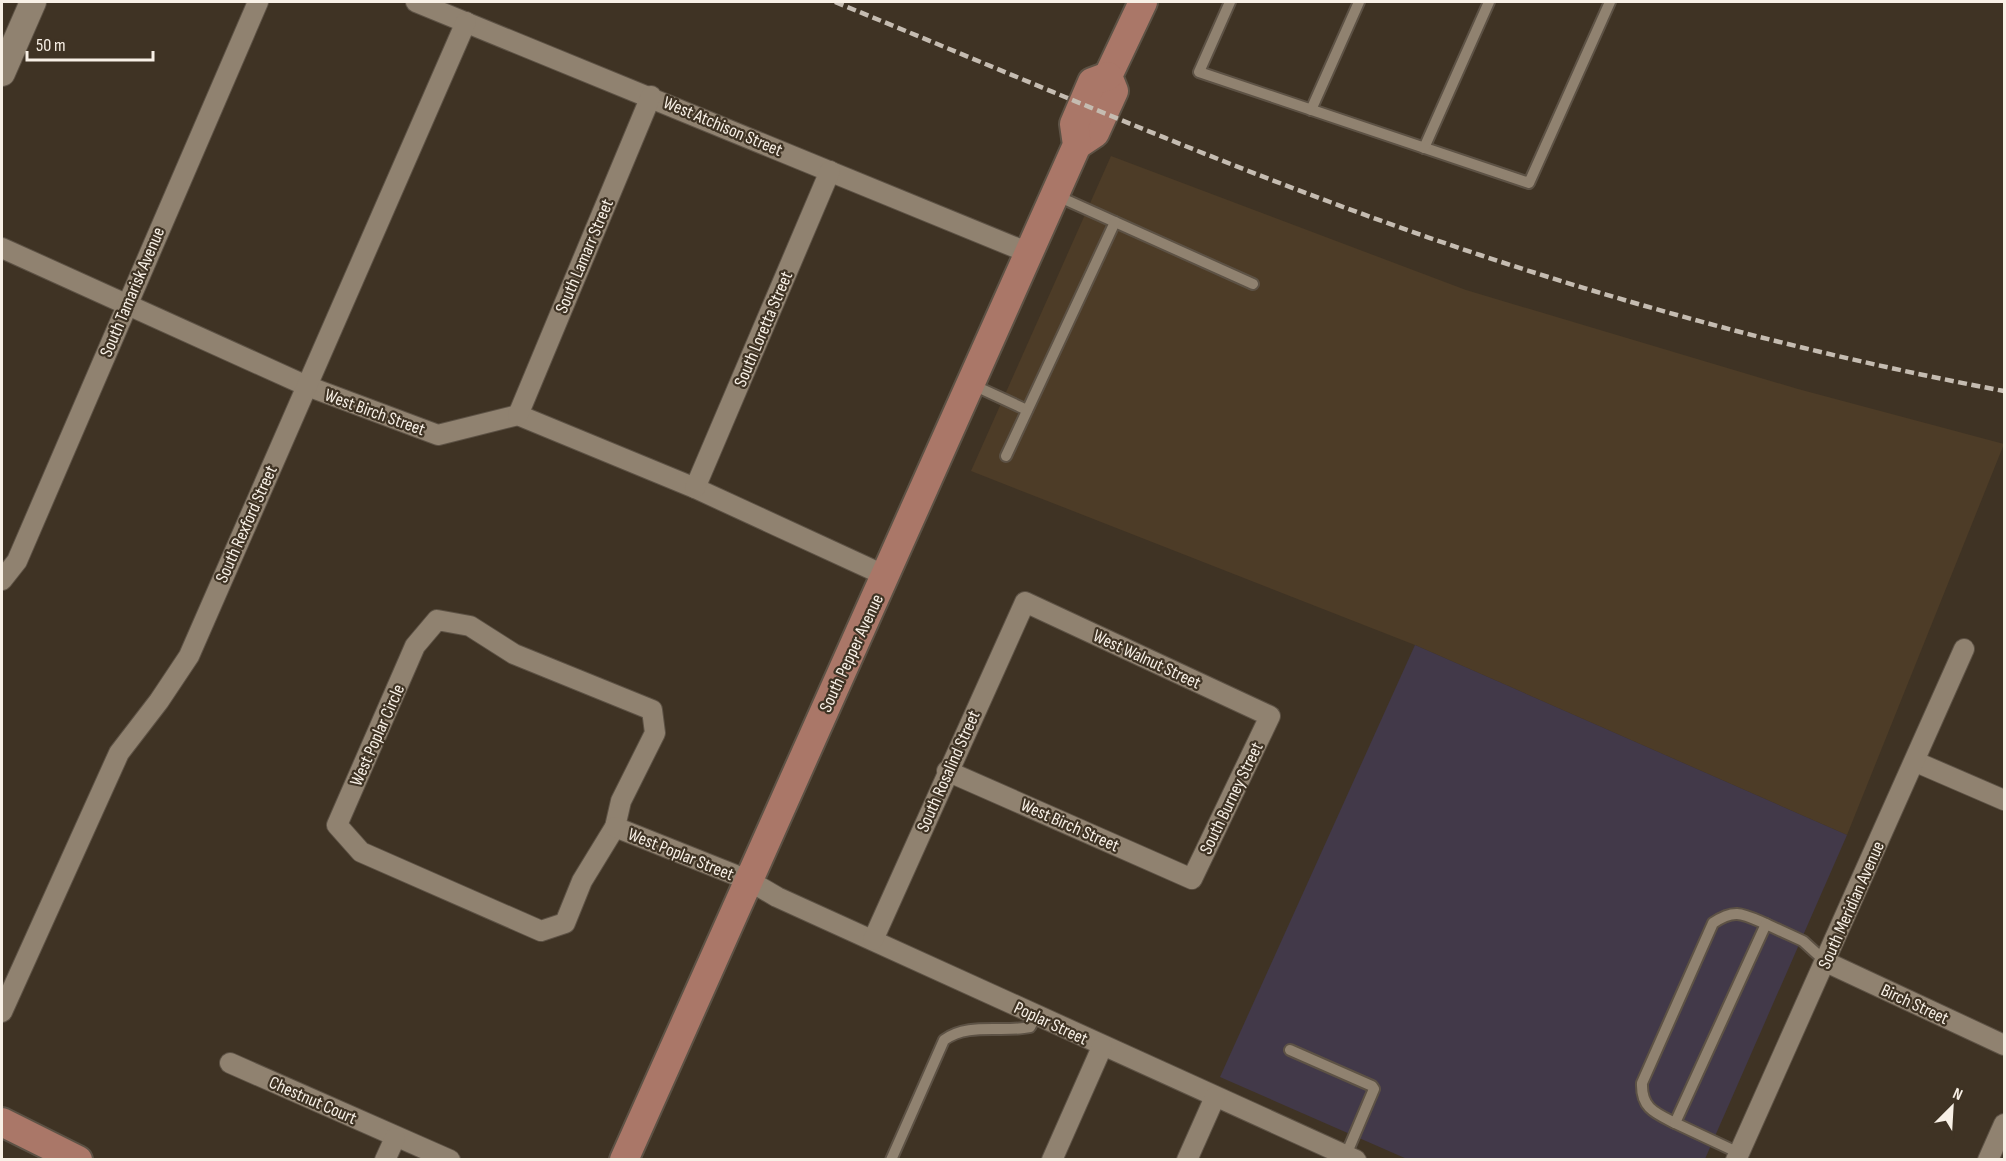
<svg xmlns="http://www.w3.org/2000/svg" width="2006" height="1161" viewBox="0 0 2006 1161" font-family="'Sofia Sans Condensed',sans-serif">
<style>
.built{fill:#4d3c27}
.education{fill:#423949}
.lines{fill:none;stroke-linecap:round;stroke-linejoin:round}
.service-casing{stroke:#5d5245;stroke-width:14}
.minor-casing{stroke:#5d5245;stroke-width:22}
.tertiary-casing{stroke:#5d5245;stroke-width:28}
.secondary-casing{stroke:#5d5245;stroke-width:32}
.service{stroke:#908270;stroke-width:10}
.minor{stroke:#908270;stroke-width:20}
.tertiary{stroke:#908270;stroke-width:26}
.secondary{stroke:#aa7768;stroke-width:28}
.rail{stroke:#c5bcb1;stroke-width:4.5;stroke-dasharray:9 4.5;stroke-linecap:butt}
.labels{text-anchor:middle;stroke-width:4.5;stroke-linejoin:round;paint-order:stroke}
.street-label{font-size:18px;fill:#f8f0e6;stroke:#3f3324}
</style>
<rect width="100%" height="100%" fill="#3f3324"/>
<polygon class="built" points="1111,156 1466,290 1798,389 2004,444 1847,835 1415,645 971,471"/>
<polygon class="education" points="1415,645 1847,835 1705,1159 1407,1159 1220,1077"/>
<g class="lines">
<defs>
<g id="service">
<polyline points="1230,2 1199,72 1529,183 1610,2"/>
<polyline points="1311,110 1359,2"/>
<polyline points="1424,148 1489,2"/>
<polyline points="1055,195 1253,284"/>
<polyline points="973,385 1027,410"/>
<polyline points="1006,456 1115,222"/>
<polyline points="1290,1050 1372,1086 1374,1089 1346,1155"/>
<path d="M1675,1123C1655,1113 1641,1108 1642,1083L1713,923C1735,908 1743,914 1766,924"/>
<polyline points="1739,1153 1675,1123 1766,924 1803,941 1826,962"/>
<path d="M891,1160L944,1040C968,1022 1002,1033 1030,1027L1036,1016"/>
</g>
<g id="minor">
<polyline points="416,2 1029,253"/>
<polyline points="2,248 307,386 438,435 518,415 695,488 886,576"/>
<polyline points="518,415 651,96"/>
<polyline points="695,488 830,171"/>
<polyline points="2,580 17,561 258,2"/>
<polygon points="437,620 470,626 514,654 652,710 655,733 621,801 615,827 582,881 565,923 541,931 361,852 337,825 415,646"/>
<polyline points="1916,762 2004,800"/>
<polyline points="615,827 748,880 777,897 1356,1160"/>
<polyline points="873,940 1025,602 1270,716 1192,879 947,771"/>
<polyline points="1826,962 2004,1045"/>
<polyline points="2,1012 119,753 159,701 189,656 466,22"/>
<polyline points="230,1063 450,1160"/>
<polyline points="385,1160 395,1138"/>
<polyline points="1052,1160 1102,1047"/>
<polyline points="1187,1160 1215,1097"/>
<polyline points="1736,1160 1964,649"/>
<polyline points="1988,1160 2004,1124"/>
</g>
<polyline id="tertiary" points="2,73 33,2"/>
<g id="secondary">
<polyline points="1077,145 1095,133 1114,91 1108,76 1143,2"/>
<polyline points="2,1122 78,1160"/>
<path d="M624,1160C774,821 928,484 1077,145L1074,124L1092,82L1108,76"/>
</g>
</defs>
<use href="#service" class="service-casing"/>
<use href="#minor" class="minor-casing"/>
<use href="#tertiary" class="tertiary-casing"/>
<use href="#secondary" class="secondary-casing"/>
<use href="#service" class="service"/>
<use href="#minor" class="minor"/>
<use href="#tertiary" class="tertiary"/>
<use href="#secondary" class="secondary"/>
<path class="rail" d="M835,2C1000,69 1163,140 1330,202C1549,284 1775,348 2004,391"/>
</g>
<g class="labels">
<g class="street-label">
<text transform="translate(723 126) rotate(23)" y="6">West Atchison Street</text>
<text transform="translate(584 256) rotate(-67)" y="6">South Lamarr Street</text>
<text transform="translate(132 292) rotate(-67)" y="6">South Tamarisk Avenue</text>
<text transform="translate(763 329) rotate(-67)" y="6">South Loretta Street</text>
<text transform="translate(375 412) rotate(20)" y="6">West Birch Street</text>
<text transform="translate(246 524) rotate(-66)" y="6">South Rexford Street</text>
<text transform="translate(851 653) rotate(-65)" y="6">South Pepper Avenue</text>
<text transform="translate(1147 659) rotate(25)" y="6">West Walnut Street</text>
<text transform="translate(377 735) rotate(-66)" y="6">West Poplar Circle</text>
<text transform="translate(948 771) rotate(-66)" y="6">South Rosalind Street</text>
<text transform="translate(1231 798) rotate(-64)" y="6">South Burney Street</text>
<text transform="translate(1070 825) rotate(24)" y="6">West Birch Street</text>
<text transform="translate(681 854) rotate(22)" y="6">West Poplar Street</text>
<text transform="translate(1851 905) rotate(-66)" y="6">South Meridian Avenue</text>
<text transform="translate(1915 1004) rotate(25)" y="6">Birch Street</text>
<text transform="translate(1051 1023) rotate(25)" y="6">Poplar Street</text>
<text transform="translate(313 1100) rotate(24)" y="6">Chestnut Court</text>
</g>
</g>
<rect width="2006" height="1161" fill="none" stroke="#f8f0e6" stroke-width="6"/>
<g transform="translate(1952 1107) rotate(24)" stroke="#3f3324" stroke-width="4.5" paint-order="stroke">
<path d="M0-4.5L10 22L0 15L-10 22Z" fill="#f8f0e6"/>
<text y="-9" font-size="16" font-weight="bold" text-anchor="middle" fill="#f8f0e6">N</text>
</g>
<path d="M27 51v9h126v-9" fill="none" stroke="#f8f0e6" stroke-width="3"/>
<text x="36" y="51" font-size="18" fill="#f8f0e6" stroke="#3f3324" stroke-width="4.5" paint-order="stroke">50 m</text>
</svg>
